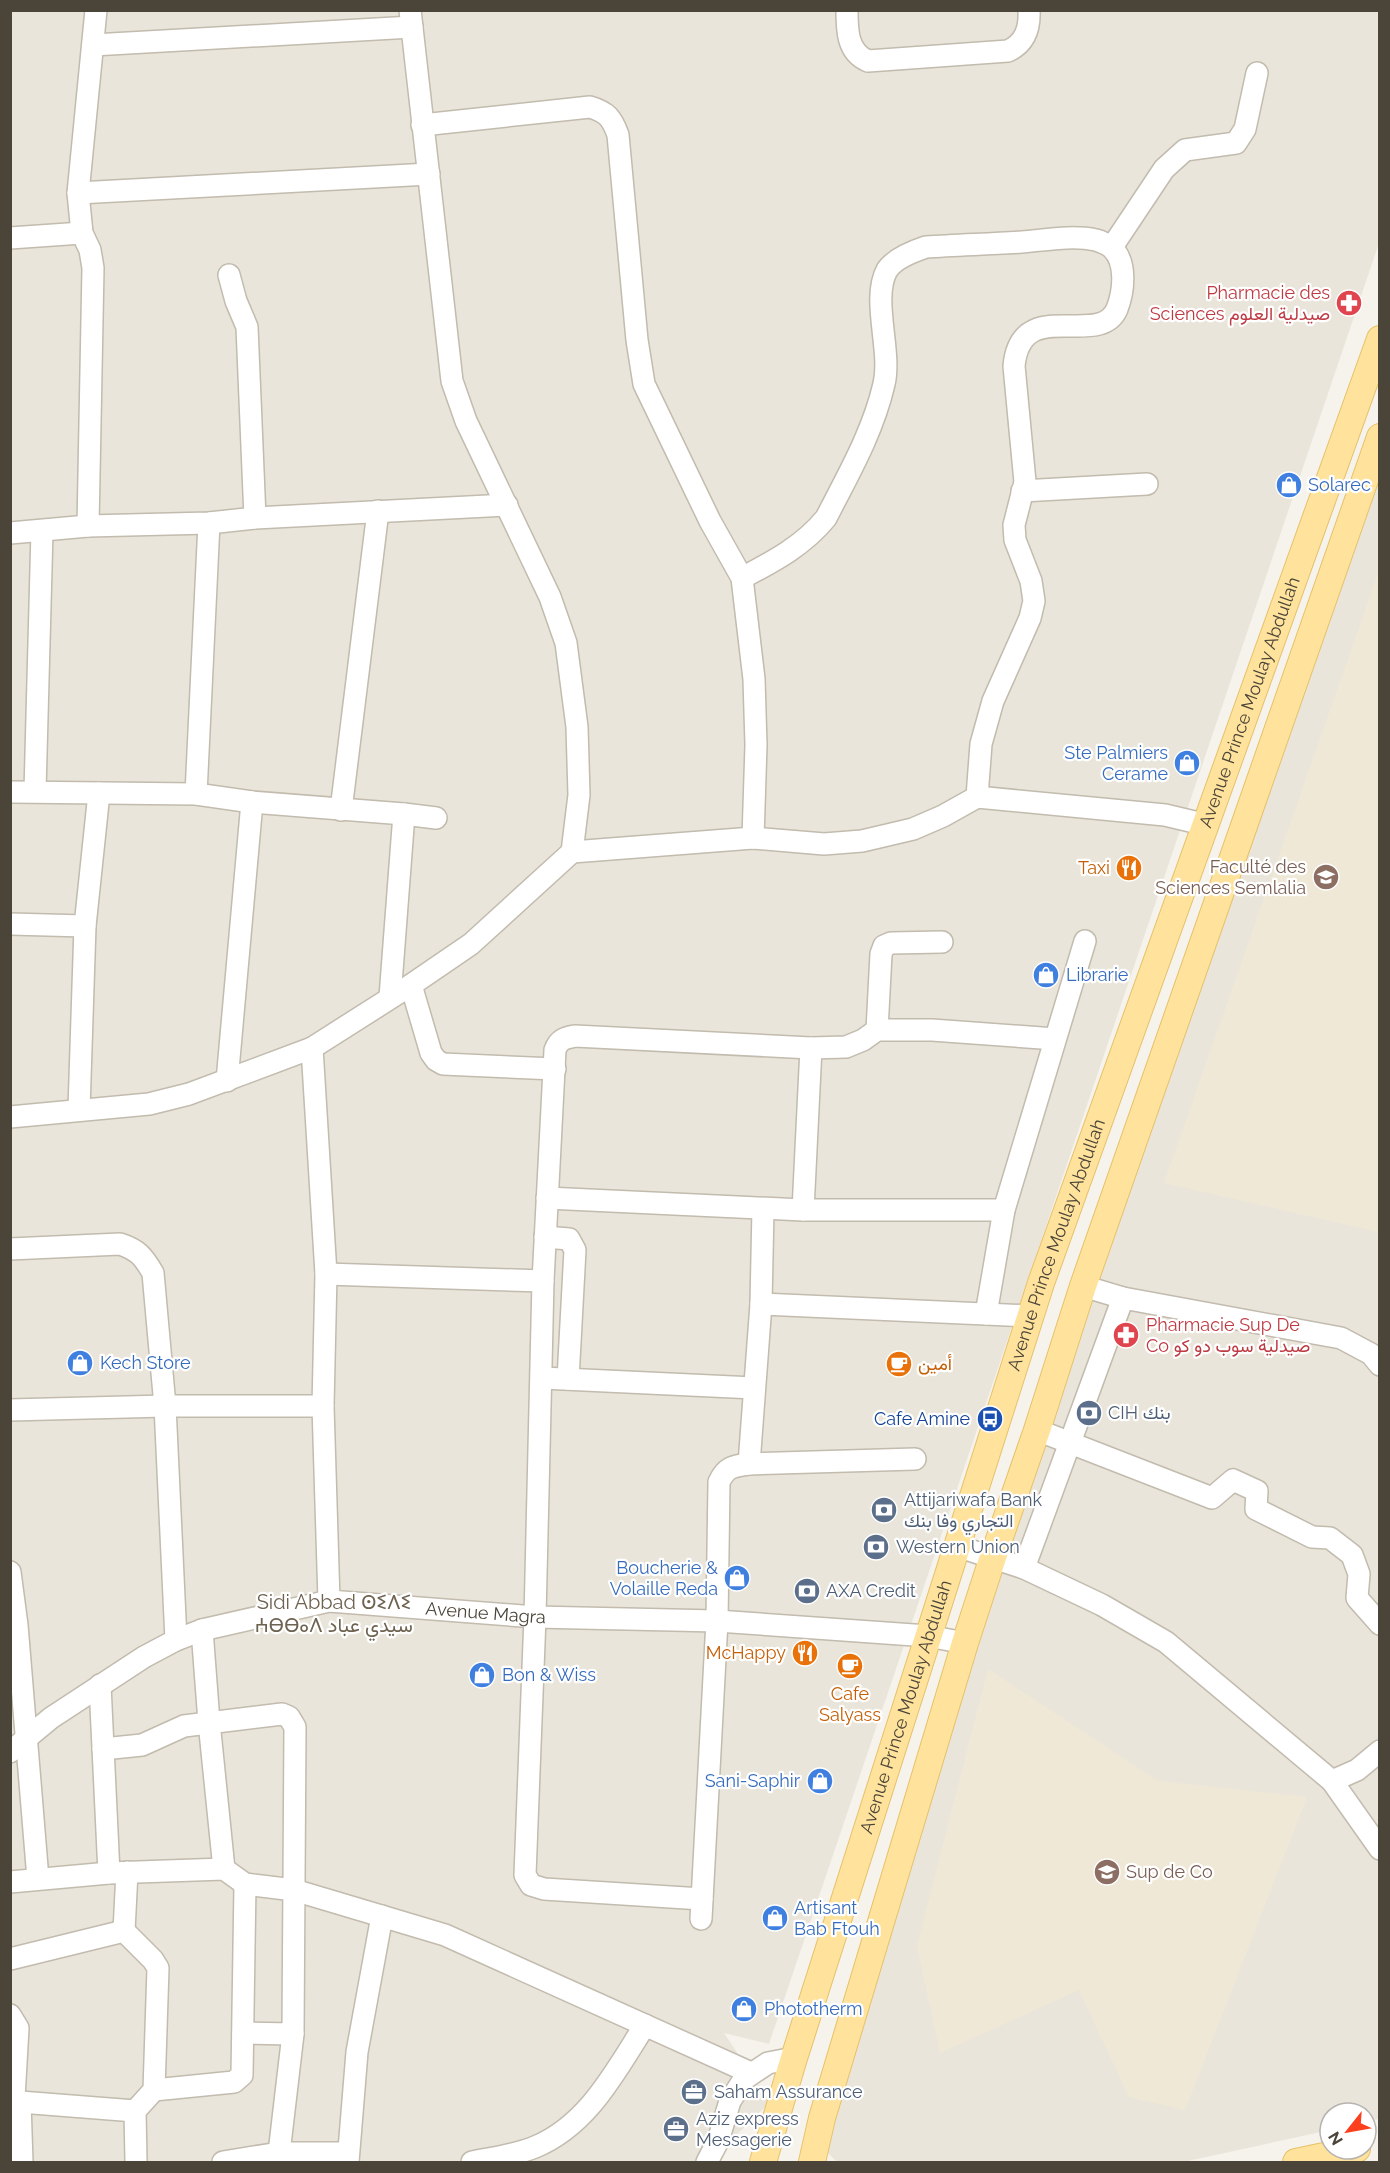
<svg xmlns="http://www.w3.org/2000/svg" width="1390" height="2173" viewBox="0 0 1390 2173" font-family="Raleway,Vazirmatn,'Noto Sans Tifinagh',sans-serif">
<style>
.residential{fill:#eae5da}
.education{fill:#efe8d6}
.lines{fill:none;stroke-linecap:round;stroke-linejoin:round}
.minor-casing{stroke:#c2bbae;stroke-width:24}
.major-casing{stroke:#e6c16a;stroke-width:28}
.minor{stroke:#fff;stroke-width:21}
.major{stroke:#ffe39c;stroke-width:26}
.labels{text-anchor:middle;stroke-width:4.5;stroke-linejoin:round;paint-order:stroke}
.health-label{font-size:18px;fill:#be3a42;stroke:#fff;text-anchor:end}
.shop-label{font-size:18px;fill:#366cbe;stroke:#fff;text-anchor:start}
.street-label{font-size:18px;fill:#4b4439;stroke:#fff}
.education-label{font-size:18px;fill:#785e54;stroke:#fff;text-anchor:end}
.food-label{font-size:18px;fill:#c56008;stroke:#fff;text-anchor:end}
.service-label{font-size:18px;fill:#4e5e75;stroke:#fff;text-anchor:start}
.transit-label{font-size:18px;fill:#164399;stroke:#fff;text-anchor:end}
.neighbourhood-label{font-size:20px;fill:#6e6250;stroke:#fff}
</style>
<rect width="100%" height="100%" fill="#f6f3ec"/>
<g class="residential">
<polygon points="11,11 1380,12 1379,243 769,2044 724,2033 770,2102 709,2162 11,2162"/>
<polygon points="1379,458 1379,2119 1366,2122 1366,2113 1330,2113 1330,2130 1183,2162 837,2162 822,2147 955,1706 1311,641"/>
</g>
<g class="education">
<polygon points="1379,571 1379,1232 1164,1183"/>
<polygon points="988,1669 1158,1781 1307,1797 1185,2110 1129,2097 1079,1990 940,2053 917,1946"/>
</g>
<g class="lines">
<defs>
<g id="minor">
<path d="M847,10C847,30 847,52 868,61L1008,51C1025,43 1030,29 1029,10"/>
<polyline points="93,45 412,27"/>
<path d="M422,125L590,107C607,112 612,118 618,135L637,340L644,384L710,521L742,578L754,679L756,745L753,838"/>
<polyline points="78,193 429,174"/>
<polyline points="10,238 82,233"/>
<polyline points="1112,247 1164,169 1185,150 1236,143 1245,129 1257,73"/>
<polyline points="229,275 236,301 247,327 255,518"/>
<polyline points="1022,491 1147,484"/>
<polyline points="88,526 93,268 90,250 82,233 78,193 96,10"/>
<polyline points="10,533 88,526 209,523 255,518 507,505"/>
<path d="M742,578C774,561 803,546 826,518C848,475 873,432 884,384C892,351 871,299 887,270C894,259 914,251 926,247C958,245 990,244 1022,242C1046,240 1072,235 1096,240C1100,241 1109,245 1112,248C1127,262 1124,291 1117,309C1099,350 1021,294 1014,366L1025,482L1014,525L1015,540L1031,581L1034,601L1030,618L993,701L981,744L977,797"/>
<polyline points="35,791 42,531"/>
<polyline points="10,792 196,794 252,802 404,814 436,818"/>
<polyline points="196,794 209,523"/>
<polyline points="341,810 378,511"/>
<polyline points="572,852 753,838 824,844 862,841 913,829 943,816 977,797 1165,815 1207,825"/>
<polyline points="10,924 85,926"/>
<polyline points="411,985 431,1053 436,1060 443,1064 555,1069"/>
<polyline points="390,997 404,814"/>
<polyline points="877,1030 881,954 884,946 891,943 942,942"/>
<polyline points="312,1048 326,1274 323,1406 329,1601"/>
<polyline points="227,1081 252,802"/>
<polyline points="79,1109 85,926 99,793"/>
<polyline points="10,1117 149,1104 189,1094 312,1048 411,985 471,944 572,852 579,795 577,727 566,643 550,597 466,421 452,381 410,10"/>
<polyline points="547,1198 803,1210 1004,1210"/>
<polyline points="803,1210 811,1048"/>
<polyline points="545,1237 569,1239 575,1250 568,1379"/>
<path d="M10,1249L120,1244C138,1250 143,1256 153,1273L165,1406L176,1640"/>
<polyline points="326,1274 543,1281"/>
<polyline points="1083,1286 1123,1298 1341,1338 1371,1354 1380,1365"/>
<polyline points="761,1304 1030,1316"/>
<polyline points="986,1314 1004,1210 1085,941"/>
<polyline points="542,1378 754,1388"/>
<polyline points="10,1410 165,1406 323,1406"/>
<polyline points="1037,1430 1212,1498 1233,1480 1257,1491 1256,1509 1312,1537 1330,1538 1352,1555 1359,1574 1357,1598 1380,1624"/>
<polyline points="749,1464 761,1304 763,1209"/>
<polyline points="957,1546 1024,1568 1102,1605 1166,1642 1332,1781 1380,1849"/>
<polyline points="1024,1568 1123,1298"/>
<polyline points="10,1572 17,1625 38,1879"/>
<polyline points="202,1630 209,1722 224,1869"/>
<polyline points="100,1685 109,1873"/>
<polyline points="103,1749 142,1745 184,1726 282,1714 289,1717 295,1727 293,2034 243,2033"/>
<path id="s1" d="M10,1752L51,1718L144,1657L176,1640L202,1630L329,1601L535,1617L717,1621L928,1636L965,1643"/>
<polyline points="1332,1781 1357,1770 1380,1751"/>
<polyline points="10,1882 109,1873 224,1869 245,1884 294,1890 445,1935 751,2073"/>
<path d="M702,1899L544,1889L531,1885L525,1875L535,1617L543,1281L555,1050C559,1039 565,1038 575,1036L811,1048L846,1047L863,1040L877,1030H932L1055,1039"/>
<path d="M701,1919L717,1621L719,1482C726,1467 733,1466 749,1464L915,1459"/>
<polyline points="124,1931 127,1872"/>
<polyline points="10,1959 124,1931 153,1960 158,1968 154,2090 135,2111 136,2162"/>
<polyline points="10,2015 18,2028 14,2098 20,2102 22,2162"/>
<polyline points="154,2090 234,2082 242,2075 245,1884"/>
<polyline points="20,2102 135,2111"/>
<polyline points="279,2153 293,2034"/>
<polyline points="223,2162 279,2153 348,2153"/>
<polyline points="348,2162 357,2052 382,1916"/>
<path d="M472,2162C492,2158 516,2155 535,2147C588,2125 615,2072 645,2025"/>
<polyline points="707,2162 718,2141 730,2101 744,2079 768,2063 794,2058"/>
</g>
<g id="major">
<path id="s2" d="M763,2162L794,2058L1041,1283L1380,339"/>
<polyline points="812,2162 822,2118 965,1643 993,1557 1037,1430 1083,1286 1380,437"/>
<polyline points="1296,2162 1357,2149"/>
</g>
</defs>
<use href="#minor" class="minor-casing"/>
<use href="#major" class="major-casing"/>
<use href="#minor" class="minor"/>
<use href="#major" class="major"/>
</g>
<defs>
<symbol id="pharmacy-disc" viewBox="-11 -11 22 22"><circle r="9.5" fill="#e0444e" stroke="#fff"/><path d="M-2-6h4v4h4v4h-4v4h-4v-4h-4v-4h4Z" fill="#fff"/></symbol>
<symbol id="shop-disc" viewBox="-11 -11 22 22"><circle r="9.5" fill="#3f7fe0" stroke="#fff"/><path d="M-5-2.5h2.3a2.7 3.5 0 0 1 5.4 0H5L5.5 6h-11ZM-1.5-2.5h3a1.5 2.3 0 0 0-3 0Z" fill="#fff"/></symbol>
<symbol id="restaurant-disc" viewBox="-11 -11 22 22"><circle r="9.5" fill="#e8710a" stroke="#fff"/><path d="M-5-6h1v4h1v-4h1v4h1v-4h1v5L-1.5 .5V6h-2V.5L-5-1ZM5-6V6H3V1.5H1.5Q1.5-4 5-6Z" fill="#fff"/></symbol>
<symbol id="university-disc" viewBox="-11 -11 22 22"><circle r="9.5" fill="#8d6e63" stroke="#fff"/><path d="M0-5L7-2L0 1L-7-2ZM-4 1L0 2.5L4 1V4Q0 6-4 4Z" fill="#fff"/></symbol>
<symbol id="cafe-disc" viewBox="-11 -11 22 22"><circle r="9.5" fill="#e8710a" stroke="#fff"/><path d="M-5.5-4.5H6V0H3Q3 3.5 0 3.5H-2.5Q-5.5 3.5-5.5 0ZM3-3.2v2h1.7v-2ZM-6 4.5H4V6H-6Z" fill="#fff"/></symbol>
<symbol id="bank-disc" viewBox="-11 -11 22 22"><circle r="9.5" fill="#5c6f8a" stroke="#fff"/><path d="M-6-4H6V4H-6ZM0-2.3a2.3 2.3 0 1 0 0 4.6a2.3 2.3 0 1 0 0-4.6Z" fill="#fff"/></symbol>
<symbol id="bus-disc" viewBox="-11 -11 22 22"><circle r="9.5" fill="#1a4fb4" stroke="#fff"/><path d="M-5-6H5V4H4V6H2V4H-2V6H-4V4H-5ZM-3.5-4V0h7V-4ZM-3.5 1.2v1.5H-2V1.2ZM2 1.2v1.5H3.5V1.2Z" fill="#fff"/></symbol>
<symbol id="office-disc" viewBox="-11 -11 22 22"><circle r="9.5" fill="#5c6f8a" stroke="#fff"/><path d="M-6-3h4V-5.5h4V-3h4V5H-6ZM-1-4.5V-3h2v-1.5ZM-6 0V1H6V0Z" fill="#fff"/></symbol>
</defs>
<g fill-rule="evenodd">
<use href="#pharmacy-disc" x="1334" y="288" width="30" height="30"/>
<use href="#shop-disc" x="1274" y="470" width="30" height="30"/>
<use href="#shop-disc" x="1172" y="748" width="30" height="30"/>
<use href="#restaurant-disc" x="1114" y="853" width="30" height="30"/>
<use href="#university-disc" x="1311" y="862" width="30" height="30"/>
<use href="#shop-disc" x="1031" y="960" width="30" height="30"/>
<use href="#pharmacy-disc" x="1111" y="1320" width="30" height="30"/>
<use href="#shop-disc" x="65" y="1348" width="30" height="30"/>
<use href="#cafe-disc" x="884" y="1349" width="30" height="30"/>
<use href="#bank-disc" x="1074" y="1398" width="30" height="30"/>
<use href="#bus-disc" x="975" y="1404" width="30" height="30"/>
<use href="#bank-disc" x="869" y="1495" width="30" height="30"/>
<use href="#bank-disc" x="861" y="1532" width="30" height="30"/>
<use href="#shop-disc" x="722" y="1563" width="30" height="30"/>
<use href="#bank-disc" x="792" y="1576" width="30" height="30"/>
<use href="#restaurant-disc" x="790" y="1638" width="30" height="30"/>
<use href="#cafe-disc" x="835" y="1651" width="30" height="30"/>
<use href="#shop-disc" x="467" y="1660" width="30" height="30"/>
<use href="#shop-disc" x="805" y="1766" width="30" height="30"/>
<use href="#university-disc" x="1092" y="1857" width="30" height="30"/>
<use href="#shop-disc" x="760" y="1903" width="30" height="30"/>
<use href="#shop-disc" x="729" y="1994" width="30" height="30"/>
<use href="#office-disc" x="679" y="2077" width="30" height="30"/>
<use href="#office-disc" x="661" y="2114" width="30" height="30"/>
</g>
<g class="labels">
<g class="health-label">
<text x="1330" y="299">Pharmacie des<tspan x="1330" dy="21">Sciences صيدلية العلوم</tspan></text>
<text x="1146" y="1331" text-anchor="start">Pharmacie Sup De<tspan x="1146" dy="21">Co صيدلية سوب دو كو</tspan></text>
</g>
<g class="shop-label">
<text x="1308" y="491">Solarec</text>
<text x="1168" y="759" text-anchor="end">Ste Palmiers<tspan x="1168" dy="21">Cerame</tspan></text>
<text x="1066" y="981">Librarie</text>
<text x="100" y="1369">Kech Store</text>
<text x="718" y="1574" text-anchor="end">Boucherie &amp;<tspan x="718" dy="21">Volaille Reda</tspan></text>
<text x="502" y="1681">Bon &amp; Wiss</text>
<text x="800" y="1787" text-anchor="end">Sani-Saphir</text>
<text x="794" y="1914">Artisant<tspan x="794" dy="21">Bab Ftouh</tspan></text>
<text x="764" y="2015">Phototherm</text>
</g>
<g class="street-label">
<text dy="6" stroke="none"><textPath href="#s2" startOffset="1539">Avenue Prince Moulay Abdullah</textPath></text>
<text dy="6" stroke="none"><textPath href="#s2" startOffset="963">Avenue Prince Moulay Abdullah</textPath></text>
<text dy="6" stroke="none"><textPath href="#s1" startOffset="516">Avenue Magra</textPath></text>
<text dy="6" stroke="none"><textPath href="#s2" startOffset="477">Avenue Prince Moulay Abdullah</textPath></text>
</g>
<g class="education-label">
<text x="1306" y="873">Faculté des<tspan x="1306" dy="21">Sciences Semlalia</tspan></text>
<text x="1126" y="1878" text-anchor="start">Sup de Co</text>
</g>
<g class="food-label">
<text x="1110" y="874">Taxi</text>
<text x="918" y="1370" text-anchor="start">أمين</text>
<text x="786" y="1659">McHappy</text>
<text x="850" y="1700" text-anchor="middle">Cafe<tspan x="850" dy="21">Salyass</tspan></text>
</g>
<g class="service-label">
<text x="1108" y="1419">CIH بنك</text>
<text x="904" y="1506">Attijariwafa Bank<tspan x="904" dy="21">التجاري وفا بنك</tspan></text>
<text x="896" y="1553">Western Union</text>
<text x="826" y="1597">AXA Credit</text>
<text x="714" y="2098">Saham Assurance</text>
<text x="696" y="2125">Aziz express<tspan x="696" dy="21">Messagerie</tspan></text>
</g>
<g class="transit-label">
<text x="970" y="1425">Cafe Amine</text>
</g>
<g class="neighbourhood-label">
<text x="334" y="1609">Sidi Abbad ⵙⵉⴷⵉ<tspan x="334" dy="23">ⵄⴱⴱⴰⴷ سيدي عباد</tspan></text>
</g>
</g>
<rect width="1390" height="2173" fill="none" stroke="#4b4439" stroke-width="24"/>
<g transform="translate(1348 2131) rotate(239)"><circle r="28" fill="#ffffff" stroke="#b7b4b0" stroke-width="1.5"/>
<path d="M0-4.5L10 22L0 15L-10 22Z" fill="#fc3f1d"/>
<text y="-9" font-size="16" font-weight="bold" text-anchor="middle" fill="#4b4439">N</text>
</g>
</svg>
